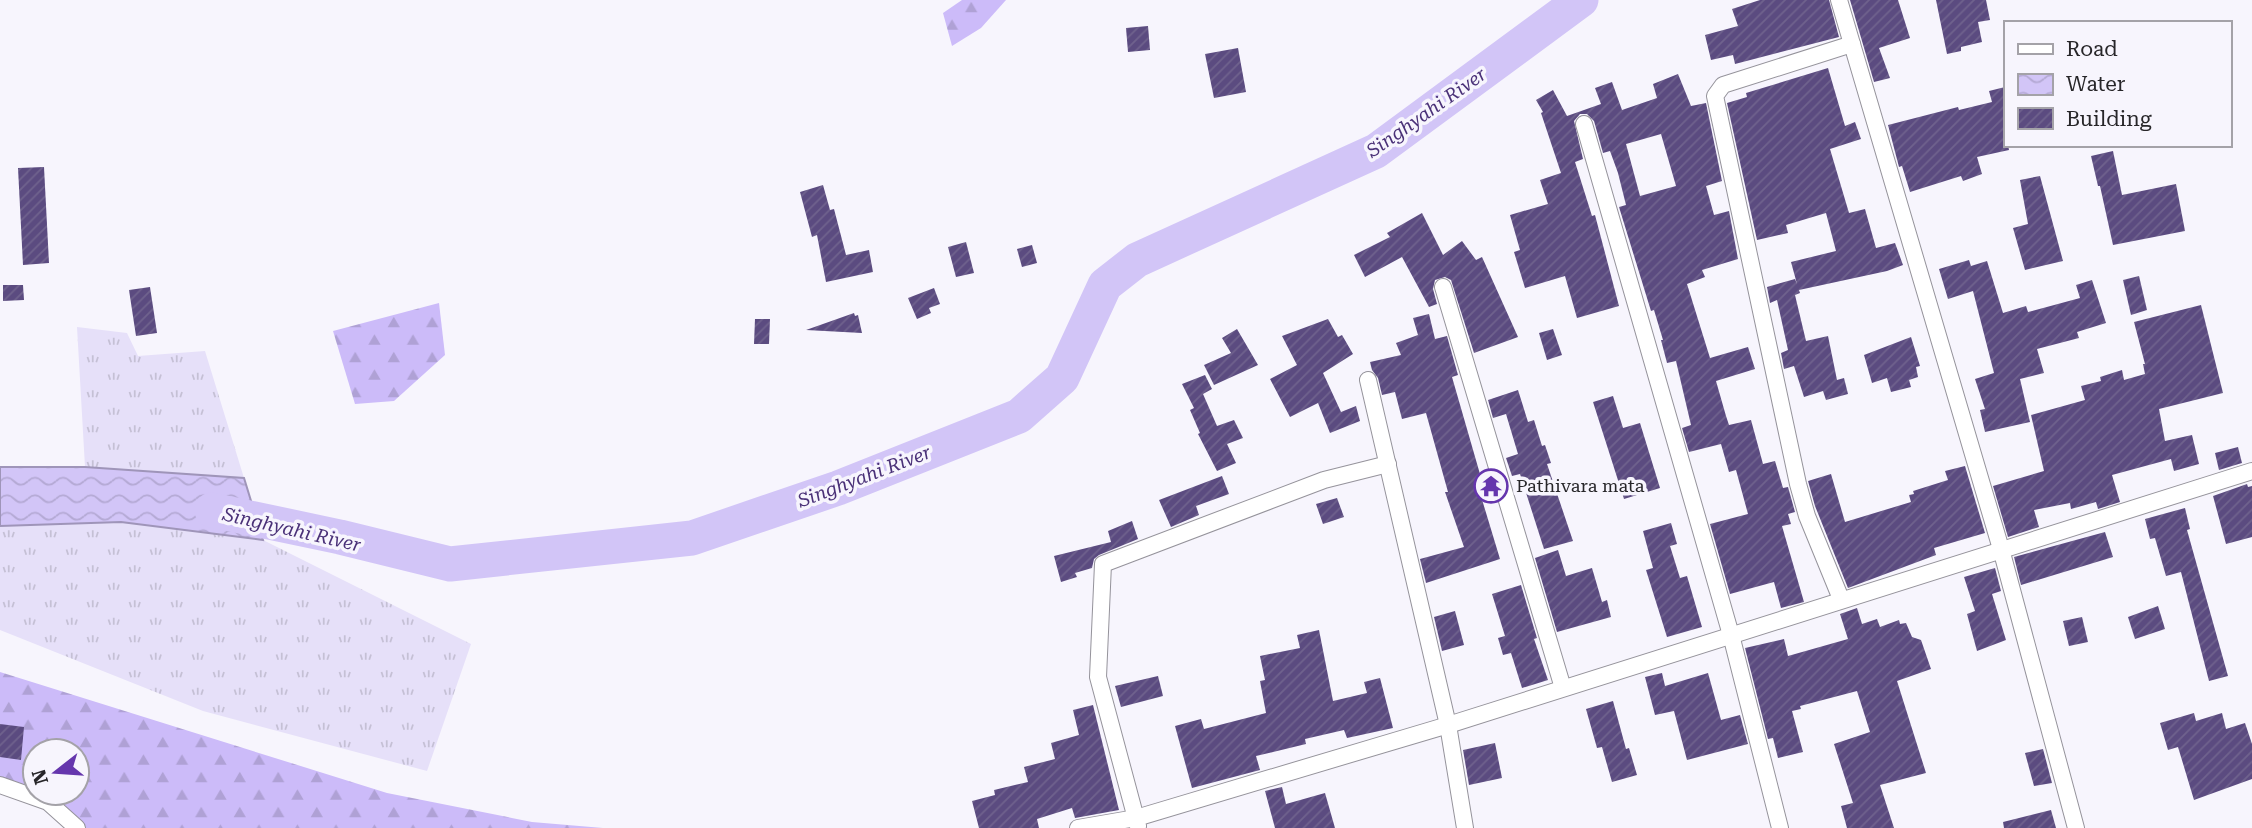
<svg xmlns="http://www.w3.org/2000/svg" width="2252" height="828" viewBox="0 0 2252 828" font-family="'Roboto Serif',serif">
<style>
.grass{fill:url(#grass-tufts)}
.forest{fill:url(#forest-firs);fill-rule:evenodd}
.water{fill:url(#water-waves);stroke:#9f95b9;stroke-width:2}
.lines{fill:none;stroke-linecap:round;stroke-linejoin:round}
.river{stroke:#d2c5f7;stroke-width:35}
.building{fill:url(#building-hatch);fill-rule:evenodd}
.minor-casing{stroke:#95939b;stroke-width:18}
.minor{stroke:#fff;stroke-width:16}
.labels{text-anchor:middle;stroke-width:7;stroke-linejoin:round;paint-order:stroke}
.poi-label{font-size:18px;fill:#272629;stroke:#f7f5fd;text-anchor:start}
.water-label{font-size:19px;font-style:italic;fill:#4a3178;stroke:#f7f5fd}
</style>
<defs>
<pattern id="grass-tufts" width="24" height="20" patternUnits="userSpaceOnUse" patternTransform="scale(1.75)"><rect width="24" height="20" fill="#e6e0f9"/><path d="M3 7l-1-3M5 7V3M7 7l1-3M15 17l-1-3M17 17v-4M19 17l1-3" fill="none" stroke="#c5c0d5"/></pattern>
<pattern id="forest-firs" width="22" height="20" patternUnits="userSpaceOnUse" patternTransform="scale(1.75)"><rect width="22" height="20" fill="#ccbbf9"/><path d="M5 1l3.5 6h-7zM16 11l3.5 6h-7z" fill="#afa1d5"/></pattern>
<pattern id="water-waves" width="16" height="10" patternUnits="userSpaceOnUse" patternTransform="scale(1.75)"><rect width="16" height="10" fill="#d2c5f7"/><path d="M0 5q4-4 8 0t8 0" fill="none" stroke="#b4a9d4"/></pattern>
<pattern id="building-hatch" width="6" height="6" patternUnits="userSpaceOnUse" patternTransform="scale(1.75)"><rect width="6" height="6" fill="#5b4b80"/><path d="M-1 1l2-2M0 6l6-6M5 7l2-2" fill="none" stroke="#6f628d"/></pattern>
</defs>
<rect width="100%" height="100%" fill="#f7f5fd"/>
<g class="grass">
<polygon points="77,327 127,333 138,356 205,351 244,478 85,467"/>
<polygon points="121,522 263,540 471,644 427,771 203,711 0,630 0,526"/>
</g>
<g class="forest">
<polygon points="962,0 1006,0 981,28 952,46 943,13"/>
<polygon points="439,303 445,355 394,401 355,404 333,331"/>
<path d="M0,672L387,793L532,822L603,828H78L48,802L0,785ZM35,751H77V793H35Z"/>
</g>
<polygon class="water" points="0,467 85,467 244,478 263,540 121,522 0,526"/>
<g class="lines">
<polyline class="river" points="212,510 340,537 450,564 692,538 838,488 1019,416 1062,378 1105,285 1137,260 1376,151 1581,0"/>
</g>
<g class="building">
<polygon points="1760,0 1829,0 1839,37 1735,64 1733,55 1711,60 1705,35 1738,26 1732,9"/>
<polygon points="1850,0 1898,0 1910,38 1879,48 1890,78 1874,82"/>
<polygon points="1936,0 1986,0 1990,20 1978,22 1982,42 1961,47 1961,51 1947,54"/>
<polygon points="1148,26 1150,50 1128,52 1126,28"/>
<polygon points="1238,48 1246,92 1214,98 1205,54"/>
<polygon points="1828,68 1845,126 1855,122 1861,139 1830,149 1849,213 1865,209 1876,248 1895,243 1903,265 1887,271 1799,290 1800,293 1795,295 1806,341 1828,336 1837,380 1844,378 1848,394 1826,400 1823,391 1804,397 1794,366 1784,369 1781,353 1788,350 1777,300 1770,303 1767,287 1795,279 1797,284 1791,262 1836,251 1826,213 1786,225 1788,233 1757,240 1727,103 1747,97 1746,93"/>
<path d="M1678,74L1691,106L1706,103L1722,181L1706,186L1714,215L1729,211L1738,259L1702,270L1705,277L1687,284L1710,358L1748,347L1755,369L1716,381L1726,416L1729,425L1751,420L1763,464L1775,461L1783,488L1788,487L1795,512L1788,514L1791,524L1782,526L1804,602L1781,608L1774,582L1730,594L1710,524L1748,514L1736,470L1729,472L1721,444L1689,452L1682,428L1691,425L1676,361L1667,363L1661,340H1663L1654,310L1651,311L1619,207L1626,205L1618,173L1610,151L1603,153L1594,121L1587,114H1580L1574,121L1583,159L1575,162L1592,216L1595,215L1619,306L1577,318L1565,276L1525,288L1514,252L1520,250L1510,215L1548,204L1540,180L1561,173L1541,113L1543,112L1536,100L1553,90L1567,116L1601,104L1595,88L1612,82L1622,110L1657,98L1653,84ZM1661,134L1676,186L1640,196L1626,144Z"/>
<polygon points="2005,87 2005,145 2008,145 2009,150 1977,157 1982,174 1963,181 1961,176 1910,192 1902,166 1899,167 1888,125 1958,107 1959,110 1992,102 1989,91"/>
<polygon points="2113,151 2122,195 2176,184 2185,231 2113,245 2100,186 2098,186 2091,156"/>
<polygon points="44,167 49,263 23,265 18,168"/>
<polygon points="2040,176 2063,261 2025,270 2013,228 2028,224 2020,180"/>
<polygon points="823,185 830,210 834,209 846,255 869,250 873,272 826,282 817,235 812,237 800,192"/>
<polygon points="1422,213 1443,255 1462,241 1476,260 1482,257 1518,337 1474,353 1451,280 1445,277 1435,280 1433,289 1437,304 1429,307 1402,257 1365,277 1354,255 1390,237 1387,233"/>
<polygon points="966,242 974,273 956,277 948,247"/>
<polygon points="1032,245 1037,263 1022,267 1017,249"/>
<polygon points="1969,260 1971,266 1987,261 2003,313 2026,306 2028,312 2080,298 2076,285 2092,280 2106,323 2077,332 2079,338 2037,349 2044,373 2020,379 2030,422 1985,432 1980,410 1985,409 1975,379 1994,373 1973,291 1948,299 1939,269"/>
<polygon points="2139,276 2147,310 2131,315 2123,280"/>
<polygon points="3,285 23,285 24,300 3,301"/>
<polygon points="150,287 157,333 136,336 129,290"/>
<polygon points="934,288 940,304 929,308 931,313 917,319 908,298"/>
<polygon points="2201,305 2223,393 2159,409 2165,441 2192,435 2199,464 2174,471 2171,459 2112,475 2120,502 2098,509 2096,502 2071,509 2070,503 2034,510 2039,527 2008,537 1993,486 2044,471 2031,415 2085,400 2081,386 2101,381 2100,377 2122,370 2124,380 2145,374 2143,364 2145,364 2134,322"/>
<polygon points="854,313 855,316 858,315 862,333 806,330"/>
<polygon points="1429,314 1435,339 1447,336 1458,375 1452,377 1482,481 1477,483 1500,559 1426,583 1420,559 1464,547 1445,492 1448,492 1426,413 1402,419 1395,392 1382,395 1378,378 1372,370 1370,362 1401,355 1396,343 1418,335 1413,318"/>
<polygon points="755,319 770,319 769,344 754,344"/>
<polygon points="1328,319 1338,337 1342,335 1353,354 1323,373 1341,412 1356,406 1360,421 1330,433 1318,403 1290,417 1270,379 1297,365 1282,336"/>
<polygon points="1237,329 1258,365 1214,385 1204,365 1231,353 1222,338"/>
<polygon points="1553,329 1562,355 1547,360 1539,333"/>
<polygon points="1911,337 1920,366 1916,367 1918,377 1909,380 1911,387 1891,392 1887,378 1872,383 1864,355"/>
<polygon points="1205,375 1212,389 1203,394 1217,426 1234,420 1243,438 1227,444 1236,463 1217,471 1198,434 1200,433 1190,410 1194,408 1182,384"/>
<polygon points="1518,390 1528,422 1534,420 1542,446 1545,445 1551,463 1547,464 1573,541 1544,549 1520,474 1512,476 1506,458 1518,454 1506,414 1493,418 1488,400"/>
<polygon points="1613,396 1623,428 1640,423 1660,488 1624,499 1593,402"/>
<polygon points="2238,447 2242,463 2219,470 2215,453"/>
<polygon points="1965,466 1985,533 1934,548 1936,555 1848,588 1815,506 1808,481 1831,474 1845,522 1911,502 1909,495 1914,494 1913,491 1948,480 1945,471"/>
<polygon points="1222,476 1229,494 1196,506 1199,515 1171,527 1159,500"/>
<polygon points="2247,484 2248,487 2252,486 2252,537 2226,544 2213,496"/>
<polygon points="1337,498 1344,517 1323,524 1316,504"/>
<polygon points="2185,508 2190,529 2187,530 2228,676 2209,681 2181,572 2166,576 2155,538 2150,539 2145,519"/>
<polygon points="1132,521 1138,539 1099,555 1094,559 1092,568 1075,573 1077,577 1061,582 1054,556 1111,542 1108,531"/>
<polygon points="1671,523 1677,544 1670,546 1680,578 1687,576 1702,627 1667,637 1646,570 1653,568 1643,531"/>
<polygon points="2105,532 2113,557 2021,585 2014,557"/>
<polygon points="1558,550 1566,576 1592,568 1602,602 1607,600 1611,617 1557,632 1535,558"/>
<polygon points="1995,568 2001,591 1992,594 2006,640 1977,651 1967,614 1975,611 1964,577"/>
<polygon points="1521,585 1537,638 1534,639 1548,680 1522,688 1511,653 1503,655 1498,638 1505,636 1492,594"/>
<polygon points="2158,606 2165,629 2135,639 2128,617"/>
<polygon points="1857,608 1862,624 1877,619 1880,627 1899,620 1900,624 1906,623 1912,637 1921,640 1931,669 1897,681 1926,773 1880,785 1894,828 1847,828 1841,806 1853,803 1834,744 1870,732 1857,691 1800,706 1801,709 1792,711 1803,752 1778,758 1773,738 1768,739 1745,648 1784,639 1788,656 1848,639 1840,614"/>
<polygon points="1455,611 1464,645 1442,651 1434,617"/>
<polygon points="2082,617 2088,642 2069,646 2063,621"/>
<polygon points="1319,630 1333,701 1367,693 1364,682 1380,678 1393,728 1347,738 1344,730 1305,739 1306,744 1256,756 1260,770 1192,788 1175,726 1201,719 1204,729 1266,713 1260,681 1265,680 1260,656 1300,648 1297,635"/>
<polygon points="1662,673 1665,686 1708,673 1721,720 1740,715 1748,744 1687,760 1674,711 1655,715 1645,677"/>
<polygon points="1158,676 1163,696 1121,707 1115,686"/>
<polygon points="1613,701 1626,749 1629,748 1637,775 1612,782 1602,747 1597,748 1586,709"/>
<polygon points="1093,705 1119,810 1075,818 1072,808 1037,819 1039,828 979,828 972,801 995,795 994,790 1028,782 1024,767 1055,759 1051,743 1079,735 1073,710"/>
<polygon points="2194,713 2196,721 2222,713 2226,729 2245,723 2252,744 2252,779 2194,800 2178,747 2168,750 2160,723"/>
<polygon points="0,724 24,727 21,760 0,757"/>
<polygon points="1495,743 1502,778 1469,785 1463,750"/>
<polygon points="2043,749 2052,783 2034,786 2025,753"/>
<polygon points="1282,787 1286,804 1325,793 1335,828 1275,828 1265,791"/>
<polygon points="2051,810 2056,828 2004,828 2003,822"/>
</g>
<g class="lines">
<defs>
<g id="minor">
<polyline points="1839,0 2001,549 2076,828"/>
<polyline points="1584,124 1731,635 1780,828"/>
<polyline points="1443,287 1563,688"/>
<polyline points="1368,380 1448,725 1465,828"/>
<polyline points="1841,599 1807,516 1798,484 1715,96 1723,85 1852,44"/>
<polyline points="0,785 48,802 77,828"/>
<polyline points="1138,826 1098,677 1103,564 1324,480 1388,464"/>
<polyline points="1078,828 1136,818 1448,725 2252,471"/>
</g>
</defs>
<use href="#minor" class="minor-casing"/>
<use href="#minor" class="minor"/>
</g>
<defs>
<symbol id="temple-ring" viewBox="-11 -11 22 22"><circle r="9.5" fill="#f7f5fd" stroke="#6536ad" stroke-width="1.5"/><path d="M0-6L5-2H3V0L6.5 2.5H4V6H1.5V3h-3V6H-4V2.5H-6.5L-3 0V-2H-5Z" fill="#6536ad"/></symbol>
</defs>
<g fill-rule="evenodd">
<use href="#temple-ring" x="1472" y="467" width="38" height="38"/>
</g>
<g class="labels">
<g class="poi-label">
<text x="1516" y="492">Pathivara mata</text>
</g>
<g class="water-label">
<text transform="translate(1426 112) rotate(-35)" y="7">Singhyahi River</text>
<text transform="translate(864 476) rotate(-21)" y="7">Singhyahi River</text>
<text transform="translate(292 529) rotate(13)" y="7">Singhyahi River</text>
</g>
</g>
<rect x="2004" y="21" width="228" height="126" fill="#f7f5fd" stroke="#a4a2a8" stroke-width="2"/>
<rect x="2018" y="44" width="35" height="10" fill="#ffffff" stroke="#a4a2a8" stroke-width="2"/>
<text x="2066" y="56" font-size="21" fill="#272629">Road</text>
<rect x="2018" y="74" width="35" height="21" fill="url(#water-waves)" stroke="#a4a2a8" stroke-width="2"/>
<text x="2066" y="91" font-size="21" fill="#272629">Water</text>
<rect x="2018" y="108" width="35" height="21" fill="url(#building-hatch)" stroke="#a4a2a8" stroke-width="2"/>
<text x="2066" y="126" font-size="21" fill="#272629">Building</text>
<g transform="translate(56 772) rotate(253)"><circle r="33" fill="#f7f5fd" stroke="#a4a2a8" stroke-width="2"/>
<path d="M0-5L12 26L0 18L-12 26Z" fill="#6536ad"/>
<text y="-10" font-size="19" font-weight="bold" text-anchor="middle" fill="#272629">N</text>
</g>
</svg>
